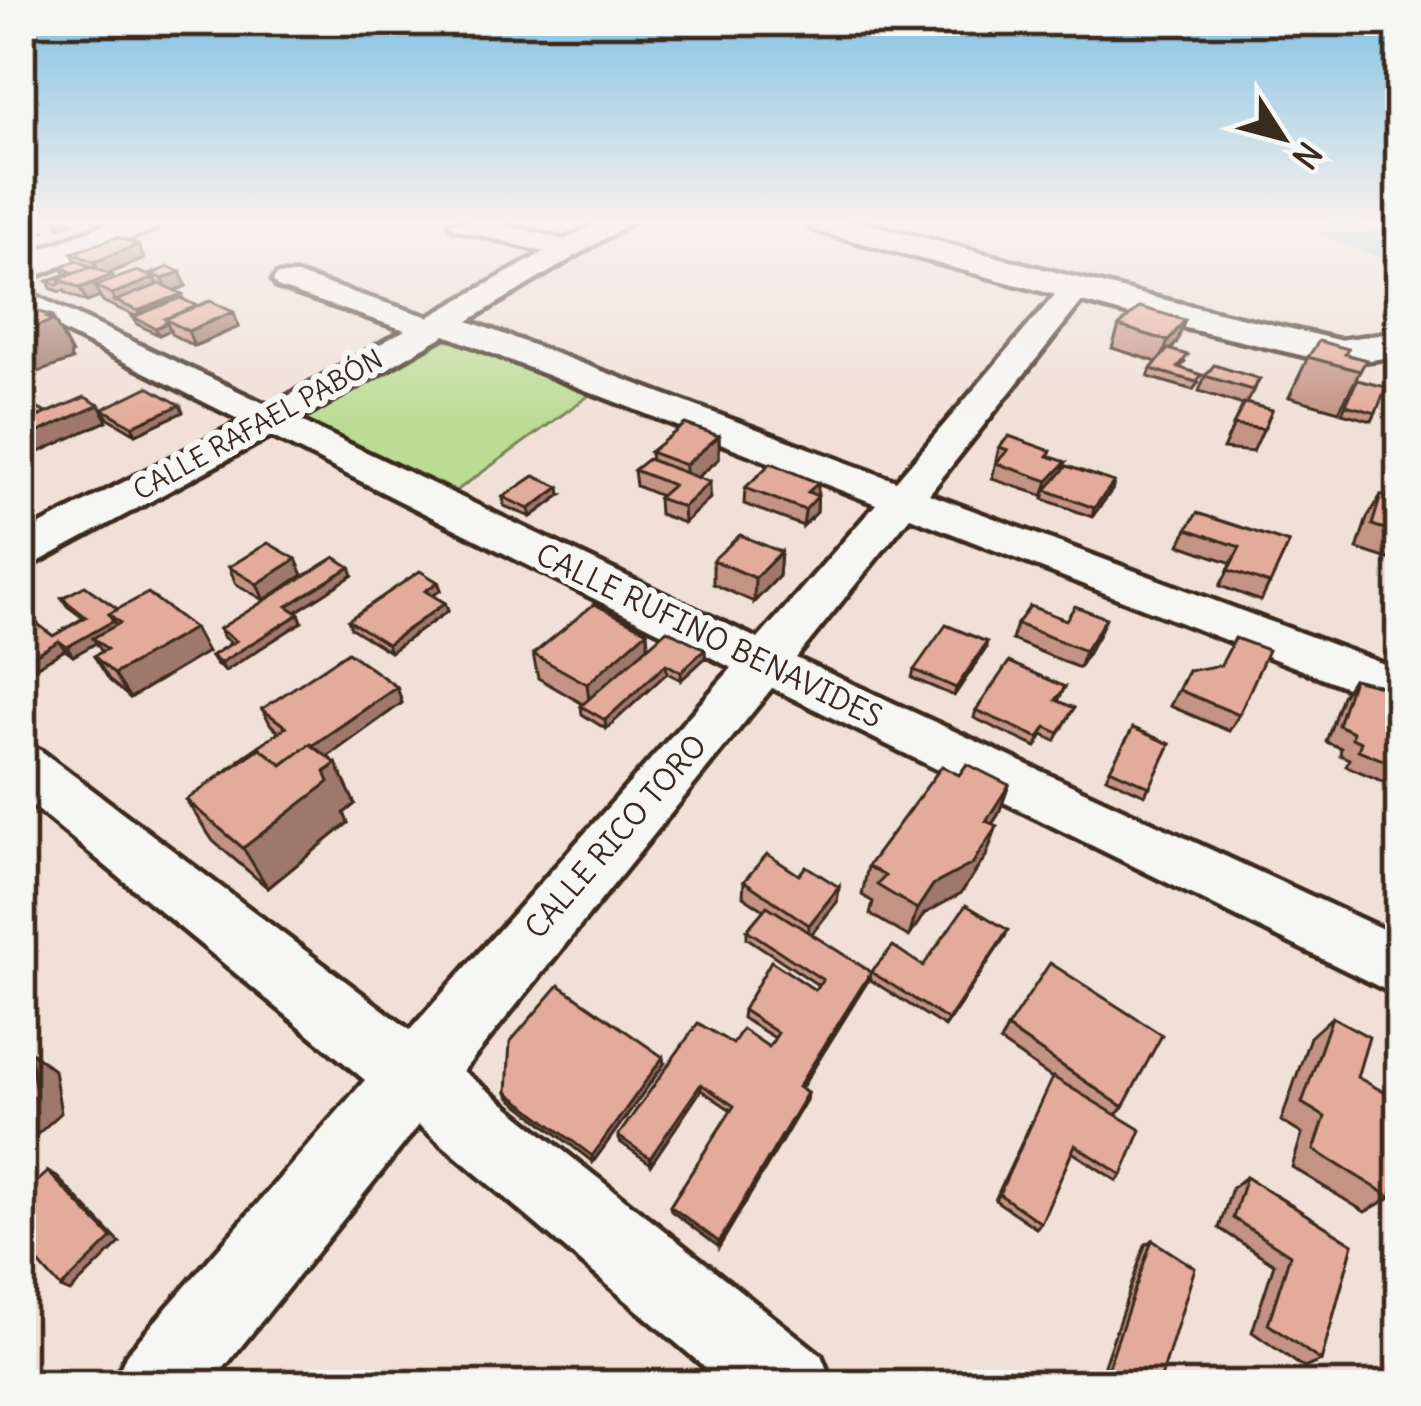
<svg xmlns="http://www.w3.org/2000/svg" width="1421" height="1406" viewBox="0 0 1421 1406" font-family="Delius,sans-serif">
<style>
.green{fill:#bcdc95;stroke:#7c835a;stroke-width:3}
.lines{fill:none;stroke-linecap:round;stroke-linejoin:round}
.river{fill:#84d4de;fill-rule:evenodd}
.minor-casing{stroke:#3b2a1e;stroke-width:9}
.tertiary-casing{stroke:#3b2a1e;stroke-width:9}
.secondary-casing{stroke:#3b2a1e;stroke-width:9}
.minor{fill:#f6f6f2;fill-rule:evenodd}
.tertiary{fill:#f6f6f2;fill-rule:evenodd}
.secondary{fill:#f6f6f2;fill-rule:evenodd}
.wall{fill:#c39385;stroke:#3b2a1e;stroke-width:3}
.shaded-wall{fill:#9f786c;stroke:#3b2a1e;stroke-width:3}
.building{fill:#e3ab9b;stroke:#3b2a1e;stroke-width:3}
.labels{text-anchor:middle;stroke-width:12;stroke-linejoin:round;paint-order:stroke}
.far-street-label{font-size:27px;fill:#3b2a1e;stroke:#f6f6f2}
.street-label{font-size:30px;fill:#3b2a1e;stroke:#f6f6f2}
</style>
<rect width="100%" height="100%" fill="#f0e0d8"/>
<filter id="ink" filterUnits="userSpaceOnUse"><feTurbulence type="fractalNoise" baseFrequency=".00833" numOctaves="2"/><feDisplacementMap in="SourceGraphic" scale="24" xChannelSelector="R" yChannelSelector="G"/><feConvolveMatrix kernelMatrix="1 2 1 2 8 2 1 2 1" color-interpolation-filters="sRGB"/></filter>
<g filter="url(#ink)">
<polygon class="green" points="450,337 594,392 456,491 305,420"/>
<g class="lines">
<polygon class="river" points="1305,222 1361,222 1400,238 1400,266 1311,231"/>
<defs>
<path id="minor" d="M449,222H495L565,240L598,222H632L468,321L896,481L1065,283H1087L1091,289L1087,295L929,494L1400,670V708L910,517L796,658L1400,937V997L772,688L463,1071L821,1355L833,1385H726L419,1125L210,1385H114L126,1355L365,1080L21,796V744L40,750L410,1030L732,668L271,436L36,563L21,567V535L242,421L21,310V289L270,406L405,330L277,287L273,281L277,275H299L429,317L544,252L453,228ZM445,335L876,504L758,639L299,420Z"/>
<polygon id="tertiary" points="805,222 862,222 1148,296 1339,340 1400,332 1400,356 1339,364 1130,315 810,229"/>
<polygon id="secondary" points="111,222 161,222 155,229 21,282 21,257"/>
</defs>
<use href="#minor" class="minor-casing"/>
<use href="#tertiary" class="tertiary-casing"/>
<use href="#secondary" class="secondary-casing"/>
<use href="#minor" class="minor"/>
<use href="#tertiary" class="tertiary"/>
<use href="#secondary" class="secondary"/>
</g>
<g class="wall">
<polygon points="21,222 40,222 44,231 30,236 21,232"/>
<polygon points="72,253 144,259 108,274 112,275 114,279 153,278 151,274 180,272 186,286 175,291 185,301 197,306 233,312 239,327 194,346 171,334 170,330 159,335 137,324 133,317 135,316 102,301 100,297 87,302 66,293 64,290 60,292 51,288 48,281 65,274 60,267 76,261"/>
<polygon points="1119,326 1177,342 1171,350 1185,362 1180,368 1199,382 1193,390 1148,377 1151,369 1157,362 1112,348"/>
<polygon points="1345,355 1366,360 1339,411 1289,397 1308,357"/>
<polygon points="1205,376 1260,379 1246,403 1272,410 1253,452 1223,449 1243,405 1199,391"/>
<polygon points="1357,380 1376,413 1372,421 1342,413"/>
<polygon points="103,409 183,412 136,434 107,417"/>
<polygon points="719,436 719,459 698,477 710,498 684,523 659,514 658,498 661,496 636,486 634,470 651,460 650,452"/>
<polygon points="999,447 1050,456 1064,469 1114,482 1112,490 1092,517 1043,499 1044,496 992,479"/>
<polygon points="818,483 817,512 803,526 744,504 745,488"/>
<polygon points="561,495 531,517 504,506 503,497"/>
<polygon points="1381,495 1400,500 1400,563 1357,549 1367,518"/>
<polygon points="1187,529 1289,543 1261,601 1220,586 1232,563 1180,545"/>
<polygon points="781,552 779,576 754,602 713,584 713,560"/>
<polygon points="229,567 303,575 264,600 236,584"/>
<polygon points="353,575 295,612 299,614 302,622 225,671 216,664 211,656 231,643 223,637 219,629"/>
<polygon points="438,582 441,590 433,595 445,603 448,611 390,652 351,628 348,620"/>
<polygon points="62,598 194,628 207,652 130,698 110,681 94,656 102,652 96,643 73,656 65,650 32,669 24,663 21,664 21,607 31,619 53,636 83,618 67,606"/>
<polygon points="1017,624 1099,634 1079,668 1012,640"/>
<polygon points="648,646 705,649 705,658 681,680 667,673 606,729 582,714 581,706 583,704 538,678 533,654"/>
<polygon points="985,650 954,696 912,678 914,670"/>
<polygon points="1188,671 1239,715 1229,731 1170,706"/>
<polygon points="1353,679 1400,691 1400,770 1389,784 1346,766 1349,759 1340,755 1341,748 1326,742 1342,696"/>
<polygon points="397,687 402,703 328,756 355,804 344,813 348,823 268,888 213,841 186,800 279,732 271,725 262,709"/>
<polygon points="1065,687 1058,701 1074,708 1055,741 1043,735 1036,747 974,718 976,710"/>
<polygon points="1133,728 1170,744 1145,795 1106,777"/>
<polygon points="959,775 1009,785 998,815 992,824 986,856 961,893 924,914 909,937 870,914 873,902 862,895 868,866"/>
<polygon points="799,875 839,887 837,902 811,934 869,979 801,1089 807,1093 806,1100 719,1247 671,1211 670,1206 731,1110 701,1090 651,1164 620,1142 618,1136 733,1044 769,1047 775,1038 742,1018 743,1010 815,990 818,985 747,938 747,930 764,910 743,896 744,881"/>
<polygon points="1004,938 945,1027 869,979 871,972 923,966"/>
<polygon points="1332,1017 1357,1077 1391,1197 1365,1212 1292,1167 1302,1134 1281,1121 1310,1037"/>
<polygon points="1007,1028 1123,1107 1116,1115 1122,1175 1117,1181 1072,1152 1041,1223 1036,1228 995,1200 1052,1078 1000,1042"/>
<polygon points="664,1064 593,1162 510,1098 507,1092"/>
<polygon points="1246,1177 1353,1244 1321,1361 1304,1368 1252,1332 1274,1264 1219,1228 1232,1188"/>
<polygon points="1152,1240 1159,1385 1107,1385 1099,1380 1145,1245"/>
</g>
<g class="shaded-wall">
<polygon points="23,222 40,222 44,231 30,236"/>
<polygon points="57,222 74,222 59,227"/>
<polygon points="138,245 144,259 101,276 94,262"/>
<polygon points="180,272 186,286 168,293 163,279"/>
<polygon points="112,275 118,290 95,286 100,297 87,302 80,288"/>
<polygon points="154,278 160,293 115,302 112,294"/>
<polygon points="182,294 185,301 141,318 138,311"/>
<polygon points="233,312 239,327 194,346 188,331"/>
<polygon points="21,313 47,318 52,316 72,354 70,355 72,360 24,377 33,392 21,397"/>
<polygon points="1185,320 1177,342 1160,363 1168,341"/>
<polygon points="167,323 170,330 159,335 155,328"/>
<polygon points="99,405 107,421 22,460 21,440"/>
<polygon points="180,405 183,412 136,434 132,426"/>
<polygon points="719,436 719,459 685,488 685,465"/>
<polygon points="1066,462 1061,478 1046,490 1043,497 1048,481"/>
<polygon points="710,482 710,498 684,523 683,507"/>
<polygon points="1114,482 1112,490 1092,517 1094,508"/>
<polygon points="818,483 817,512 803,526 808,492"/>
<polygon points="560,487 561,495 531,517 529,509"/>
<polygon points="781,552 779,576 754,602 755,578"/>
<polygon points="296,559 303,575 264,600 257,584"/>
<polygon points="350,567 353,575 291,615 287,606"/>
<polygon points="438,582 441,590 428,599 425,591"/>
<polygon points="445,603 448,611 390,652 387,644"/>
<polygon points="26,611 37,627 21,636 21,613"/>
<polygon points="299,614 302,622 225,671 220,663"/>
<polygon points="1106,618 1099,634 1079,668 1085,651"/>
<polygon points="113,621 118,629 93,638 96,643 73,656 67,647"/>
<polygon points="194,628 207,652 130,698 114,674"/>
<polygon points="647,631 649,656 590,708 587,684"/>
<polygon points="59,641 65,650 32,669 26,660"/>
<polygon points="987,642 985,650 954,696 956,688"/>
<polygon points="705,649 705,658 681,680 681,672"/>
<polygon points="666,664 667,673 606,729 605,720"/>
<polygon points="397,687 402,703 273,796 264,779"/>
<polygon points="336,763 355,804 344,813 348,823 268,888 243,848"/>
<polygon points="1009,785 998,815 975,850 986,821"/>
<polygon points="997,826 986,856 961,893 924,914 909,937 917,909 933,885"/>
<polygon points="839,887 837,902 807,940 809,925"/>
<polygon points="1008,930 1004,938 945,1027 948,1020"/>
<polygon points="871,972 869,979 797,1094 798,1087"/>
<polygon points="30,1051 54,1070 61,1113 21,1149 21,1108"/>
<polygon points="663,1057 664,1064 593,1162 592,1156"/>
<polygon points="701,1084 701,1090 651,1164 650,1158"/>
<polygon points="807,1093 806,1100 719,1247 719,1242"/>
<polygon points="48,1172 57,1177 120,1243 70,1292 61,1288"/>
</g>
<g class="building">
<polygon points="117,237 138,245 94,262 72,253"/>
<polygon points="77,261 98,269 91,267 59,279 61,283 57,285 48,281 72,272 60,267"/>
<polygon points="91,267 112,275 80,288 59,279"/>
<polygon points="169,267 180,272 163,279 151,274"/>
<polygon points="137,271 154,278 112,294 95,286"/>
<polygon points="160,284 182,294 138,311 115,301"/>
<polygon points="180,298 197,306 165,319 167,323 155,328 133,317"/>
<polygon points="210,301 233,312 188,331 165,319"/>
<polygon points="1140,307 1185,320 1168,341 1119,326"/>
<polygon points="30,309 52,316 47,318 52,321 21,332 21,312"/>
<polygon points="1319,341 1348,349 1345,354 1366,360 1360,371 1308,357"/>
<polygon points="1168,349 1188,355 1178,367 1202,375 1196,382 1151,369"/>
<polygon points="1214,365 1260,379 1252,390 1205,376"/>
<polygon points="1357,380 1386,387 1376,413 1346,405"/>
<polygon points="148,387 180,405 132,426 103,409"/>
<polygon points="85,397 99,405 21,440 21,424"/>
<polygon points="1244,403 1272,410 1264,429 1233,425"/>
<polygon points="37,408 46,413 21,424 21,414"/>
<polygon points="685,424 719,436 685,465 650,452"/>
<polygon points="1009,436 1051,451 1048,456 1066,462 1048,481 996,463 1008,450 999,447"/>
<polygon points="648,459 710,482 683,507 658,498 673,485 634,470"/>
<polygon points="771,463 818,483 808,492 818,496 805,510 745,488"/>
<polygon points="1067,466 1114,482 1094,508 1046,490"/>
<polygon points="534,476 560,487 529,509 503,497"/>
<polygon points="1381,495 1400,500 1400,534 1372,525"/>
<polygon points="1197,513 1289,543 1270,584 1228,570 1240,547 1187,529"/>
<polygon points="740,535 781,552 755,578 713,560"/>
<polygon points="268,543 296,559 257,584 229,567"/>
<polygon points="335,557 350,567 287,606 299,614 220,663 211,656 236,641 219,629"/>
<polygon points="420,571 438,582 425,591 445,603 387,644 348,620"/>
<polygon points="85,586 118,609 109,614 113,621 67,647 59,641 26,660 21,656 21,625 31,619 53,636 86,617 62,598"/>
<polygon points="148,593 194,628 114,674 94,656 107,649 93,638 120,623 109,614"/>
<polygon points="594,604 647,631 587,684 533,654"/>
<polygon points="1030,606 1066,620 1075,606 1106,618 1085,651 1017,624"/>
<polygon points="946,625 987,642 956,688 914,670"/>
<polygon points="667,630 705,649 681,672 666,664 605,720 581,706"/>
<polygon points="1235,638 1268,650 1239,715 1179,690 1188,671 1221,665"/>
<polygon points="348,652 397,687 313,745 310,744 282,765 260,748 242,760 240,759 286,727 262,709"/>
<polygon points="1009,662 1065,687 1056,700 1074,708 1059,733 1046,727 1039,738 976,710"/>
<polygon points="1353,679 1400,691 1400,767 1358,750 1361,742 1352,738 1353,732 1338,725"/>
<polygon points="1133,728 1170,744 1150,787 1110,769"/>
<polygon points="310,744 336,763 325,772 329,782 243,848 186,800 260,748 282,765"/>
<polygon points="967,764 1009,785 986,821 997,826 972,864 933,885 917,909 877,885 885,876 868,866 942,766 959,775"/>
<polygon points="767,854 799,875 806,866 839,887 809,925 744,881"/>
<polygon points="966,905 1008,930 948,1020 871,972 893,946 923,966"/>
<polygon points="767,906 871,972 798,1087 807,1093 719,1242 670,1206 734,1106 701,1084 650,1158 618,1136 698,1023 733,1044 742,1029 769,1047 778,1033 743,1010 771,961 815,990 823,980 747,930"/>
<polygon points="1050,963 1162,1035 1123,1107 1007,1028"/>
<polygon points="559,985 663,1057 592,1156 507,1092 510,1042"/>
<polygon points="1332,1017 1369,1037 1357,1077 1400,1101 1400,1163 1391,1197 1314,1150 1325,1117 1302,1103"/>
<polygon points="21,1051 30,1051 36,1094 21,1108"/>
<polygon points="1053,1077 1141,1130 1122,1175 1075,1145 1041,1223 999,1194"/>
<polygon points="48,1172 112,1238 61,1288 21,1243 21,1196"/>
<polygon points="1246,1177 1353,1244 1321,1361 1268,1324 1290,1255 1233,1218"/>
<polygon points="1152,1240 1195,1268 1159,1385 1118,1385 1105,1376"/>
</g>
</g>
<linearGradient id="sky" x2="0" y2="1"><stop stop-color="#80c1e4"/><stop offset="0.53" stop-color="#f8f1ed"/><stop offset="1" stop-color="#f8f1ed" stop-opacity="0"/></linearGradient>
<rect width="1421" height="419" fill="url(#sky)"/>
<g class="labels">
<g class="far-street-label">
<text transform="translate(258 425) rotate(-29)" y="9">CALLE RAFAEL PABÓN</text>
</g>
<g class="street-label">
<text transform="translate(709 636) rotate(26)" y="10">CALLE RUFINO BENAVIDES</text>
<text transform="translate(616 837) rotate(-49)" y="10">CALLE RICO TORO</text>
</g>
</g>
<rect width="1421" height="1406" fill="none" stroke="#f6f6f2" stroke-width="72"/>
<rect x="36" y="36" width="1349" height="1334" fill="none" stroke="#3b2a1e" stroke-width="4.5" filter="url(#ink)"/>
<g transform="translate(1283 138) rotate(126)" stroke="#f6f6f2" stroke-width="9" paint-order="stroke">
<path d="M0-9L21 45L0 30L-21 45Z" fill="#3b2a1e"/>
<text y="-18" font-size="33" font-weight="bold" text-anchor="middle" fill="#3b2a1e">N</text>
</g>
</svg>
